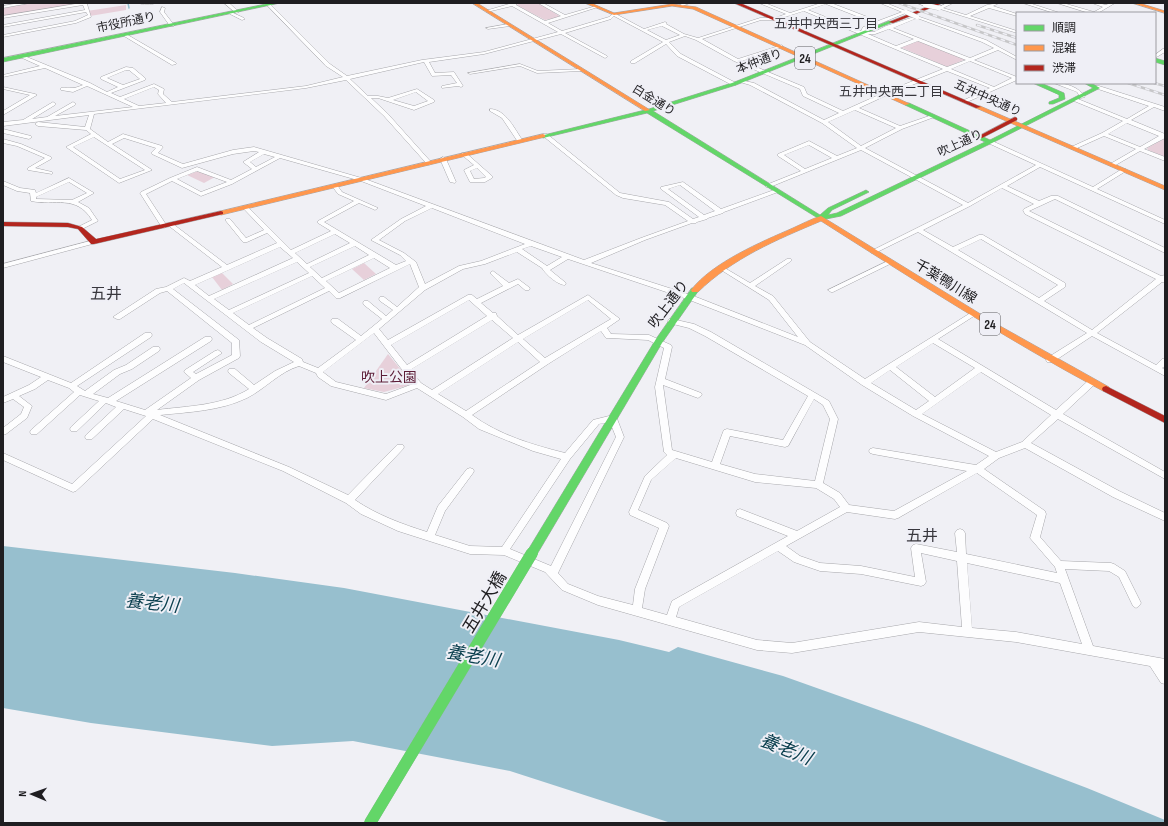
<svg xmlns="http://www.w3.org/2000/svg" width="1168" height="826" viewBox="0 0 1168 826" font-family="'Sofia Sans Condensed','Noto Sans JP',sans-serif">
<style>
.green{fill:#e7d0da}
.water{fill:#97bfce}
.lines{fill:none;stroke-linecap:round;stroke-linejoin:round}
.stream{stroke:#97bfce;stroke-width:1.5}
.street-casing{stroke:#a7a7ab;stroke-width:1}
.fast-casing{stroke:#a7a7ab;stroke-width:1}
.slow-casing{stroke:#a7a7ab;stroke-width:1}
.jam-casing{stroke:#a7a7ab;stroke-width:1}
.street{fill:#fdfdfe;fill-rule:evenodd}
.fast{fill:#63d668;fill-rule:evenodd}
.slow{fill:#ff974d;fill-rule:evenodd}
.jam{fill:#b3261e;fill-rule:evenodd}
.rail-casing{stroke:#c7c7c9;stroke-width:2.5}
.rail{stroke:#efeff6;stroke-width:1.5;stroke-dasharray:4.5;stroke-linecap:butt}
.street-bridge-casing{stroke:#a7a7ab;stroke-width:5;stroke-linecap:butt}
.fast-bridge-casing{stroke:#a7a7ab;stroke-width:12;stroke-linecap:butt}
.street-bridge{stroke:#fdfdfe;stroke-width:4.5}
.fast-bridge{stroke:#63d668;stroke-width:12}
.labels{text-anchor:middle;stroke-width:4;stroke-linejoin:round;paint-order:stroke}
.far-street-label{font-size:12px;fill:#1f1e21;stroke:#efeff6}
.far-quarter-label{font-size:13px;fill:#38373d;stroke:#efeff6}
.shield{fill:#efeff6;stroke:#5d5d61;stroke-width:1}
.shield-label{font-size:13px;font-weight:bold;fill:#1f1e21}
.street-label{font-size:14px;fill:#1f1e21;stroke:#efeff6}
.park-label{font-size:14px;fill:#5d1e38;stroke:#efeff6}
.quarter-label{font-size:16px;fill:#38373d;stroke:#efeff6}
.near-street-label{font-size:17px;fill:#1f1e21;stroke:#efeff6}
.near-water-label{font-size:18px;font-style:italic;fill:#0c404f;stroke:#efeff6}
</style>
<rect width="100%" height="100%" fill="#f0f0f5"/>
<g class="green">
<polygon points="28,3 88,3 3,17 3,7"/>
<polygon points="521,3 539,3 561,17 545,20 516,5"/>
<polygon points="126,5 126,10 90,16 87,11"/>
<polygon points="919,40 966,59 947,67 900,47"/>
<polygon points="1165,138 1165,157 1148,150 1147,148"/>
<polygon points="198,171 215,177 204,183 187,175"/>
<polygon points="364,263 376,274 364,280 352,269"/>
<polygon points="222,273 233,284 222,290 212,277"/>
<polygon points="388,354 411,382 410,385 384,392 364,388"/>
</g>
<polygon class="water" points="3,546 235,573 344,588 619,640 669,652 678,647 783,676 918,724 1087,788 1165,820 1165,823 671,823 510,771 353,741 272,746 91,723 3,708"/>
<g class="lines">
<polyline class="stream" points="128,3 129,8"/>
<defs>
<g id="street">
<polygon points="20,3 30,3 3,8 3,6"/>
<polygon points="81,3 90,3 87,4 91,17 76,23 3,37 3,35 75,21 88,15 86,12 3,27 3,25 85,10 83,5 3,18 3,16"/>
<path d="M139,3H155C152,5 142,5 139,3Z"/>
<polygon points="224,3 229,3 239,12 236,13"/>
<path d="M265,3H269L330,64L347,76L422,60L484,52L558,32L512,6L487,12L485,11L509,4L508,3H516V5L545,21L561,16L538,3H543L565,15L596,6L598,7L548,23L562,31L609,17L614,13L644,29L665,22L667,23L666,24L684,34L698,38L760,18H775L786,14L759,3H765L790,13L821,3H831L878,21L902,12L880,3H886L908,12L867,29L865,32H874L886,26L917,16L986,40L1017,57V60L998,50L974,60L1017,77V80L967,102L962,101L990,88L947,71L887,95L859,108L900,126L932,115L937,116L902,129L865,148L968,203L1036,165L988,143L987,142L990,140L1093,187L1122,169H1126V171L1097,189L1165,220V224L1040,167L1007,186L1039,201L1051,196H1058L1165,248V253L1163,252L1055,199L1029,211L1161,276L1165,275V283L1162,282L1097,333L1156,365L1162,359L1165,358V366L1162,368L1165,370V376L1092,336L1053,362H1047L1046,360L1047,358L1087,333L918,232L875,253H871V251L963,205L861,150L770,187H766V185L801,171L778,156V154L809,141L837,156L857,148L822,123L750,85L740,82V80L754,83L824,120L839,113L803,96L800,89L734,61L696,40L685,36L669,42L681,54L736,83V85H732L677,56L666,44L635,63H631V61L663,42L614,16L611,19L565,33L607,56V57L605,58L561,34L484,54L429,62L435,73L454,72L463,86L461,87L458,86L442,88V86L457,83L451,75L432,76L424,62L350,79L368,96H378L388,98L417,89L434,100V102L414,110L378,98H371L388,114L431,162L432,163L429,165L427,164L384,116L346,80L306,88L94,114L90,129L108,142L123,134L162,146L163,147L158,153L183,164L233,150L254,147L365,179L584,260L641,238L688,221L665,205L623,198L616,195L543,136V134H547L620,193L669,202L693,219L699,217L661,189V187L683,182L721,209L774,190H778V192L724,212L723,213L708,218L707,219L697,222L696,223H692L645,240L591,263L691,295L798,337L769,300L718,268L721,266L723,267L750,283L787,259H791V261L755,286L773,296L810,342L865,379L972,312L976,314L974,316L938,339L1056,410L1089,380H1095L1096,382L1095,384L1063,414L1165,472V479L1058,419L1031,443L1119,491L1165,513V521L1113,497L1025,448L999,458L984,469L1045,511L1046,514L1040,537L1061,561L1111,563L1114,564L1125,571L1141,603L1139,606L1136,608L1133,606L1119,577L1109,571L1065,569L1093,646L1165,659V684L1161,683L1150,666L1016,642L919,632L792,653L757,650L598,605L562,590L545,572L504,555L470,554L398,531L361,514L346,503L283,471L153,419L76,491L73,492L3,460V453L72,484L146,416L124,409L92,439H86L85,437L86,435L116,407L106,403L77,431H71L70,429L71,427L99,401L80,395L37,434H31L30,432L31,430L74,392L69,388L48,380L35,389L19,396L32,406L27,418L6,434L3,435V428L21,414L24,407L13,399L3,403V397L29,385L41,377L3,362V356L71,383L145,333H151L152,335L151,337L77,386L85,391L114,370L126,365L153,347H159L160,349L159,351L132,369L120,374L93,394L108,398L205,337H211L212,339L211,341L116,401L145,410L191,378L184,372L185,370L215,351L218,350L222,353L193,372L196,374L232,355V343L167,291L160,293L120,319H117L113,317L156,289L166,287L184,278L190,281L222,267L169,226V224H173L227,265L277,243L267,233L247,242H243L226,221V219H230L246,238L264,230L243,208V206H247L291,250L331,231L318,223V221L354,201L338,194L332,186L335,184L337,185L342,192L378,208L375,210L373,209L359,203L324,222L396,265L406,261L400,255L371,240L401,219L426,206L361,181L280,158L232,184L201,196L172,181L146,194L167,226L164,228L161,226L140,193L141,192L170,178L197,167L231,180L252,169L243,162L259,152L254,151L233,154L182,168L152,154L151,153L156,148L124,138L112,144L152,170L119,183L66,147L91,134L86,130L38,126L35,124L38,122L85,127L89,115L3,126V122L23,120L53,102L56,104L55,105L32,119L47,117L73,102L76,104L75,105L55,116L133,107L87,86L73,92L61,90V88C73,87 71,90 83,85L45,68L3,77V75L40,66L20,57V55H22L90,83L107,92L118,87L101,79V77L126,67L133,68L145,78V80L111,93L120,97L154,84L164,89L163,94L172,102L306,86L343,77L326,66ZM826,4L874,23L863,27L861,31L808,10ZM804,11L943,69L883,93L843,111L807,94L804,87L742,61L782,47V45L738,59L702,39L761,20H775ZM917,18L982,42L994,48L970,58L893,28ZM662,26L680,35L666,40L647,30ZM889,29L914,39L896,46L868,34H875ZM918,41L966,60L947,67L900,48ZM970,61L1012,78L994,87L951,69ZM126,70H129L140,79L123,85L107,78ZM154,87L159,90L158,94L166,103L139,106L124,99ZM416,92L428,101L414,106L393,100ZM855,110L896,128L861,146L828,122ZM94,137L145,170L120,179L73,147ZM809,145L832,158L805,169L784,155ZM264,154L275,157L256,167L250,162ZM197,171L227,182L201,192L177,179ZM680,185L715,211L704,215L668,189ZM1002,188L1034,204L1024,209L1023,210L1025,214L1156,279L1092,330L1044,301L1065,287V283L983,235H979L953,247L923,230L970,206ZM432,208L525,244L481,261L459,266L425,284L416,262L404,253L379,240L405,221ZM335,234L350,243L307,264L295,253ZM981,239L1058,285L1039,298L958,250ZM355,246L369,255L322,278L310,267ZM531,246L562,257L547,266L522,249ZM280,247L293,258L209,296L195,285ZM517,252L542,268C546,275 558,285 565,285L566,283L550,270L568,259L687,299L805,345L862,385L913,416L989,456L976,465L873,448L870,449L869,451L870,453L873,454L967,471L894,511L849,505L840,493L823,483L838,419L829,401L711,332L694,324L672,319H669L668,321L669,323L689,328L705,336L808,396L783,440L727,429L724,430L723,432L712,462L672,450L663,385L698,398L702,395L701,393L665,379L672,347L671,345L649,335L611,334L607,328L620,319L588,295L518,335L497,316L496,313H493L481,303L518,284L525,290H529L530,288L518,279L509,283L493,271L491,272V274L503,286L477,299L472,295H468L388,340L379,329L425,290L463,269L485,264ZM374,258L390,268L339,293L326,281ZM297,262L309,273L229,310L214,299ZM410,264L419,287L397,307L384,297H380L379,299L380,301L393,310L386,316L368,301H364L363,303L364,305L382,319L361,336L338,319H332L331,321L332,323L356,340L318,368L303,362L302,359L267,338L253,328L329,291L336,298H340ZM312,276L325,288L249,325L233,313ZM184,283L261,342L294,362L275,371L254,385L235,369H229L228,371L229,373L249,389C222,406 187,406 157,410L199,380L239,358L240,356L239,340L173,289ZM469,300L487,316L407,365L391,345ZM588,300L611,319L545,358L523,339ZM492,320L513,338L432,390L421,383L410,370ZM601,331L606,338H609L648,340L664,348L655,387L664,452L667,455L645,476L629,512L630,515L659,528L635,589L633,605L598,596L568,584L558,573L624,437L616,416L613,415L593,420L565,453C533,445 499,435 472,415L548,364ZM374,333L413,384L386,394L336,382L324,373L323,372ZM518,342L540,362L466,411L438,394ZM933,343L975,368L935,397L896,367ZM299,366L316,373L318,377L331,386L386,400L417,388L463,417L479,429L533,451L561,459L502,547L470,546L435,535L445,511L473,473L474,471L473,469L470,468L467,469L438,506L427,532C402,524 377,515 355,500L403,449L404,447L403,445H397L348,495L289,467L160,415C189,412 220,411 247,398C265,389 279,372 299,366ZM890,370L929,401L916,410L871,383ZM981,372L1051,415L1022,442L996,452L922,414ZM814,399L823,405L830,419L815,481L755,474L720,464L730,436L785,447L788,446ZM610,422L616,437L551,566L510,549L570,459L599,424ZM676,458L755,482L816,488L834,499L840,507L797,531L740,509L737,510L736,513L737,516L788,536L672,601L667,615L642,608L645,589L669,526L667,523L638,510L651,480ZM977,473L1037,515L1030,538L1055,567L1057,573L966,554L965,533L963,530L960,529L957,530L955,533L957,552L916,544L913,545L911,548L915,577L861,566L820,563L800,556L786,546L847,512L895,519L898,518ZM778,551L794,562L820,571L861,574L921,586L924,585L926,582L921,553L957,561L962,627L919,622L792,643L757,640L676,617L679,607ZM967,563L1060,583L1082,644L1016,632L972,628Z"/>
<polygon points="684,3 690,3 682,6 680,5"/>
<polygon points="917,3 932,3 925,6"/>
<polygon points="947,3 953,3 943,8 966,15 987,5 999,3 993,6 1017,14 1017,16 989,8 970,16 1017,31 1017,33 937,8"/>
<polygon points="1023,3 1029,3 1060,13 1054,13"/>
<polygon points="1057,3 1063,3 1094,12 1103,7 1092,3 1098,3 1106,5 1110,3 1115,3 1098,13 1089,13"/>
<polygon points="162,7 165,8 164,12 174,25 174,26 170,26 160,12"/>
<polygon points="231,12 244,18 245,19 242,20 230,14 229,13"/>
<polygon points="508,24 510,24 510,26 488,29 486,28"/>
<polygon points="126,34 176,63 176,64 172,65 124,36 124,34"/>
<polygon points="1163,49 1165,49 1165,52 1155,58 1155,55"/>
<polygon points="520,64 538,71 581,69 583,70 581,71 537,73 520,66 470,74 468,73"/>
<path d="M1054,83C1066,83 1079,87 1085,97L1081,98L1077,92Z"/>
<path d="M1095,86H1099L1165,107V111L1154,107L1131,120L1165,134V138L1144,149L1165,157V161L1140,151L1114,166H1110V164L1136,149L1104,136L1075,149H1071V147L1102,133L1123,121L1074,101V99H1078L1127,119L1149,106L1095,88ZM1127,123L1159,136L1140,147L1108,134Z"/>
<polygon points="3,87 35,94 37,95 3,115 3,111 30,95 3,89"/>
<path d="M490,109C506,109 515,130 523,141L522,142H518L502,118L490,111Z"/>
<polygon points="3,129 31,136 32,137 29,139 3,133"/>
<polygon points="3,139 21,144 51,157 51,159 35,168 52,172 52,174 28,170 28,168 45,158 17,146 3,143"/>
<path d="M462,153H466L492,176V178L485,182H470L464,170L474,165L462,155ZM477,168L486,177L484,178L474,179L470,171Z"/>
<polygon points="443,157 446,159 456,182 455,183 450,182 440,159"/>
<path d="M69,178L94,193L78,202L89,208L98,221L80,230L77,228L78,227L92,220C76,194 55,206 31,201L30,193L17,191L3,185V181L20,188L35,190L36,193ZM69,182L87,193L72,200L36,199V197Z"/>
<polygon points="94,240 97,242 96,243 3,268 3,264"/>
<polygon points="890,260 892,261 892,263 833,292 831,292 828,290"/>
</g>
<g id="fast">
<polygon points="271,3 280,3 3,62 3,58"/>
<polygon points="889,21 893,22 736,85 653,111 820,215 828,208 864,191 866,190 869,192 832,210 828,215 837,213 985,142 905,105 905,103 909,103 990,140 1093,88 1084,83 1091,83 1100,88 992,143 841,216 821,220 647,113 543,138 540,136 649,109 732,83"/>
<polygon points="1155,58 1165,61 1165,65 1155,62"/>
<polygon points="1033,83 1041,83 1064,93 1065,99 1053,104 1049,104 1049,102 1059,98 1059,95"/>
<polygon points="692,288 698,288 699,290 662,343 536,556 532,558 528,556 527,553 528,550 656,339"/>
</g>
<g id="slow">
<polygon points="472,3 477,3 650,110 645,111"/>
<polygon points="585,3 591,3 614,13 672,4 696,7 910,104 905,105 693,9 672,6 614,15"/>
<polygon points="1132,3 1139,3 1165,11 1165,13"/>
<polygon points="976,106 980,106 1165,186 1165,190 976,108"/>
<polygon points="543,134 545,135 545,137 221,215 218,213 221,211"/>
<path d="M821,216L1000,326L1109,387L1110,389L1109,391H1103C1006,339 914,280 821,221C776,240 733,258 698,292H692L691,290C713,262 761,242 793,228C802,224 811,219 821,216Z"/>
</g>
<g id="jam">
<polygon points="734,3 740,3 981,107 976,108"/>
<polygon points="937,3 943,3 893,23 889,22"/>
<polygon points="1015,117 1017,118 1017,120 982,138 977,137"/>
<polygon points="221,211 223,212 223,214 94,244 91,244 78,229 68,227 3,226 3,222 68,223 82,227 96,239"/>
<polygon points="1106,386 1165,416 1165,423 1103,391 1102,389 1103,387"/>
</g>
</defs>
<use href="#street" class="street-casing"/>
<use href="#fast" class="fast-casing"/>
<use href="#slow" class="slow-casing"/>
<use href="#jam" class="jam-casing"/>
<use href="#street" class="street"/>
<use href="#fast" class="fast"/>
<use href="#slow" class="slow"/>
<use href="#jam" class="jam"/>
<defs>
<g id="rail">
<polyline points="899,3 1017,45"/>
<polyline points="977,25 1017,38"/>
<polyline points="1128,83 1165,95"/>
<polyline points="1154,83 1165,86"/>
</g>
</defs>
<use href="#rail" class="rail-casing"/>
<use href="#rail" class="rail"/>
<defs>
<g id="street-bridge">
<polyline points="925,5 939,8"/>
<polyline points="906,12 917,17"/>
</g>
<polyline id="fast-bridge" points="370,823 532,553"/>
</defs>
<use href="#street-bridge" class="street-bridge-casing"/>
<use href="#fast-bridge" class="fast-bridge-casing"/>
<use href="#street-bridge" class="street-bridge"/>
<use href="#fast-bridge" class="fast-bridge"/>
</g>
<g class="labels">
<g class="far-street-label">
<text transform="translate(126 22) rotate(-12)" y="4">市役所通り</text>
<text transform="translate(759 61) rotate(-21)" y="4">本仲通り</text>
<text transform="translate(988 98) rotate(24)" y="4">五井中央通り</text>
<text transform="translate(654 100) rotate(32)" y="4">白金通り</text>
<text transform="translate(960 143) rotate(-25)" y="4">吹上通り</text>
</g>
<g class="far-quarter-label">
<text x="826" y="28">五井中央西三丁目</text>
<text x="891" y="96">五井中央西二丁目</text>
</g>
<g class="shield">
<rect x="795" y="47" width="20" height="22" rx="3"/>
<rect x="980" y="313" width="20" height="22" rx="3"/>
</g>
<g class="shield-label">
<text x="805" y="63">24</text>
<text x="990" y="329">24</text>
</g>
<g class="street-label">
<text transform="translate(946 281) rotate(32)" y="5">千葉鴨川線</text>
<text transform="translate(668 304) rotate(-53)" y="5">吹上通り</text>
</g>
<g class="park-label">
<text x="389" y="382">吹上公園</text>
</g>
<g class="quarter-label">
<text x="106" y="299">五井</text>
<text x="922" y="541">五井</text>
</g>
<g class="near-street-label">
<text transform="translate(484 602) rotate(-59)" y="6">五井大橋</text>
</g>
<g class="near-water-label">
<text transform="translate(152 603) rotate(6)" y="6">養老川</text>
<text transform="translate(473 656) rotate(10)" y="6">養老川</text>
<text transform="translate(786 749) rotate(22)" y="6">養老川</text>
</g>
</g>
<rect width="1168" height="826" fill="none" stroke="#1f1e21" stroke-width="8"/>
<rect x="1016" y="12" width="140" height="72" fill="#efeff6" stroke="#9c9ba1"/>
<rect x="1024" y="25" width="20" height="6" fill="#63d668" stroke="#9c9ba1"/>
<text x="1052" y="32" font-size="12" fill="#1f1e21">順調</text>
<rect x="1024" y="45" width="20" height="6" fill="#ff974d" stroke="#9c9ba1"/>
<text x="1052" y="52" font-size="12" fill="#1f1e21">混雑</text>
<rect x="1024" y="65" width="20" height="6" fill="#b3261e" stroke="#9c9ba1"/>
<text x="1052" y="72" font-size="12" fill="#1f1e21">渋滞</text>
<g transform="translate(32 794) rotate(272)" stroke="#efeff6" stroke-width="3" paint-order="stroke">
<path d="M0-3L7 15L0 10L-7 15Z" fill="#1f1e21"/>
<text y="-6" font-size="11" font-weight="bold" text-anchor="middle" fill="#1f1e21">N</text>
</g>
</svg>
